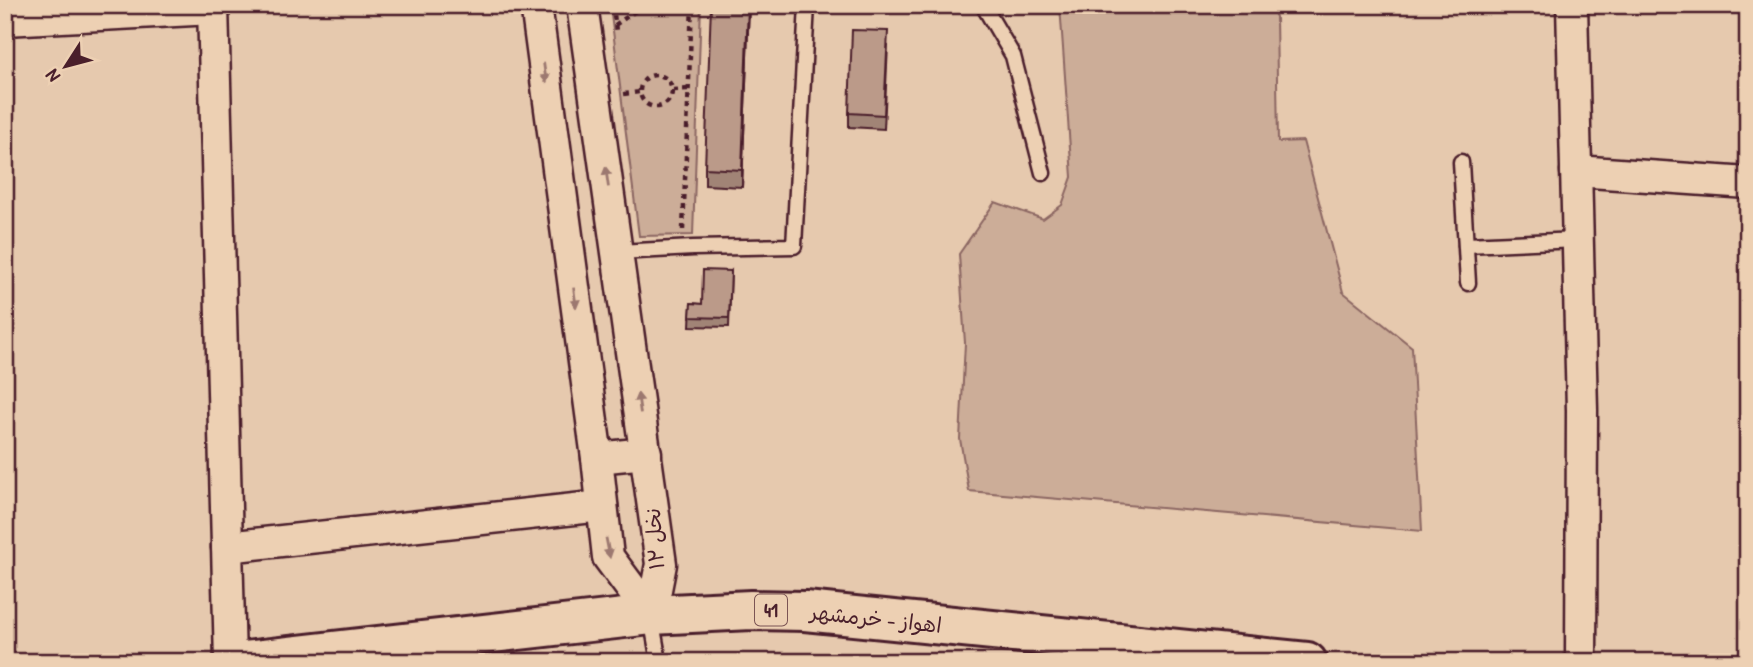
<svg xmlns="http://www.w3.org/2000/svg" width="1753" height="667" viewBox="0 0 1753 667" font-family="'Patrick Hand','Playpen Sans Arabic',sans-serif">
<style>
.green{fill:#ccad98;stroke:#8b6662;stroke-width:2}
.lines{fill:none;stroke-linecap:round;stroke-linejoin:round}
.service-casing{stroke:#4a1f2b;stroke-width:19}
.minor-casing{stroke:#4a1f2b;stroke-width:35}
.primary-casing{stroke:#4a1f2b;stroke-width:44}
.path{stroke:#4a1f2b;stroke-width:4.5;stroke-dasharray:5 5;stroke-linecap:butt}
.service{stroke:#edd0b3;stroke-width:14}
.minor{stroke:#edd0b3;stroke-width:30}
.primary{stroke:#edd0b3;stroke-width:38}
.wall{fill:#a18476;stroke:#4a1f2b;stroke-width:2}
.shaded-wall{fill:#836c60;stroke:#4a1f2b;stroke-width:2}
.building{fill:#bb9a89;stroke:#4a1f2b;stroke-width:2}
.oneway{fill:#9c786f}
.labels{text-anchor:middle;stroke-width:5;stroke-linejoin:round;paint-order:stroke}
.shield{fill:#edd0b3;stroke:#7b5454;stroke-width:2}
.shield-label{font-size:19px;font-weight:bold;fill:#4a1f2b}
.street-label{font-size:21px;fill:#4a1f2b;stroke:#edd0b3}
</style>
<rect width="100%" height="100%" fill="#e6c9ae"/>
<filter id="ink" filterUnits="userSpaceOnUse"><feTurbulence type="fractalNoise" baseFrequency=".0143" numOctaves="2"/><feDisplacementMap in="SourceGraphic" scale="14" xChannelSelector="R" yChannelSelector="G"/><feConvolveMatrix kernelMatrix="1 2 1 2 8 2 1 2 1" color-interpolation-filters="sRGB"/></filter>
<g filter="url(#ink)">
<g class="green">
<polygon points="625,5 701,5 693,235 639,236 611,15"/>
<polygon points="1060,5 1271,5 1276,17 1278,142 1303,141 1343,292 1412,347 1422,531 969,491 960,439 965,343 959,254 995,202 1043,219 1062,205 1072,177"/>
</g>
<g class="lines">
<defs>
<g id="service">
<polyline points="983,5 1013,56 1043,173"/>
<polyline points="1461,162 1468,283"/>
<polyline points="1466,245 1577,240"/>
<polyline points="618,252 693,248 794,246 807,5"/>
<polyline points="651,617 659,662"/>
</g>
<g id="minor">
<polyline points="213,5 230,662"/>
<polyline points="536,5 597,458 608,557 651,615"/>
<polyline points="582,5 661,564 651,615"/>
<polyline points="1572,5 1582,410 1581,662"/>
<polyline points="5,20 213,9"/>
<polyline points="1576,171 1748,183"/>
<polyline points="597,458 646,453"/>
<polyline points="227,547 602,506"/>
</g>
<polyline id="primary" points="236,662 651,615 751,610 805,611 1307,662"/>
</defs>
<use href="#service" class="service-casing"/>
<use href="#minor" class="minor-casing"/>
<use href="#primary" class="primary-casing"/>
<g class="path">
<polyline points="613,5 616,31"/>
<polyline points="615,25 644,5"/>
<circle cx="656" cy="91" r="16"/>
<polyline points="673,90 689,89"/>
<polyline points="624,94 640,92"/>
<polyline points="683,230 692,5"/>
</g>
<use href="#service" class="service"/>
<use href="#minor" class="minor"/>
<use href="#primary" class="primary"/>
</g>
<g class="wall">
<polygon points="749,5 742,187 705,185 705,168"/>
<polygon points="888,45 884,129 849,127 849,113"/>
<polygon points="731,271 729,327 690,326 691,303 702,304"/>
</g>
<polygon class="shaded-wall" points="748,5 749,5 742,187 742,170"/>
<g class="building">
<polygon points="711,5 748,5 742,170 705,168"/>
<polygon points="852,30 888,31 884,115 849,113"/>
<polygon points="703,270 731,271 729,318 690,317 691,303 702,304"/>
</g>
<defs><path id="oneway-solid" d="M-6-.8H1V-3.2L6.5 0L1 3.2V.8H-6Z" transform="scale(1.75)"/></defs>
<g class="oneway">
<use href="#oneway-solid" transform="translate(545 73) rotate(82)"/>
<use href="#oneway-solid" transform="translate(607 177) rotate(-98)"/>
<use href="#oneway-solid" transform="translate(575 298) rotate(82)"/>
<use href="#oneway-solid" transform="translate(639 403) rotate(-98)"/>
<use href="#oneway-solid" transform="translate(608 548) rotate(79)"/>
</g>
</g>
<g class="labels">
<rect class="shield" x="755" y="594.5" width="32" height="31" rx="5"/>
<g class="shield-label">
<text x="771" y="617">41</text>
</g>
<g class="street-label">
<text transform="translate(655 539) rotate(-94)" y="7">نخل ۱۲</text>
<text transform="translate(876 619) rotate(6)" y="7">اهواز - خرمشهر</text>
</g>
</g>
<rect width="1753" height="667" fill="none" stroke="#edd0b3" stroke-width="28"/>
<rect x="14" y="14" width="1725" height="639" fill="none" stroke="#4a1f2b" stroke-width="2.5" filter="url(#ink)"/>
<g transform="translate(66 66) rotate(234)" stroke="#edd0b3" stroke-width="5" paint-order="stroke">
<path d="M0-5L12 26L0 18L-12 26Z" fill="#4a1f2b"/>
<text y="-10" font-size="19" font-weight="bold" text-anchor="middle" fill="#4a1f2b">N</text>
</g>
</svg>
